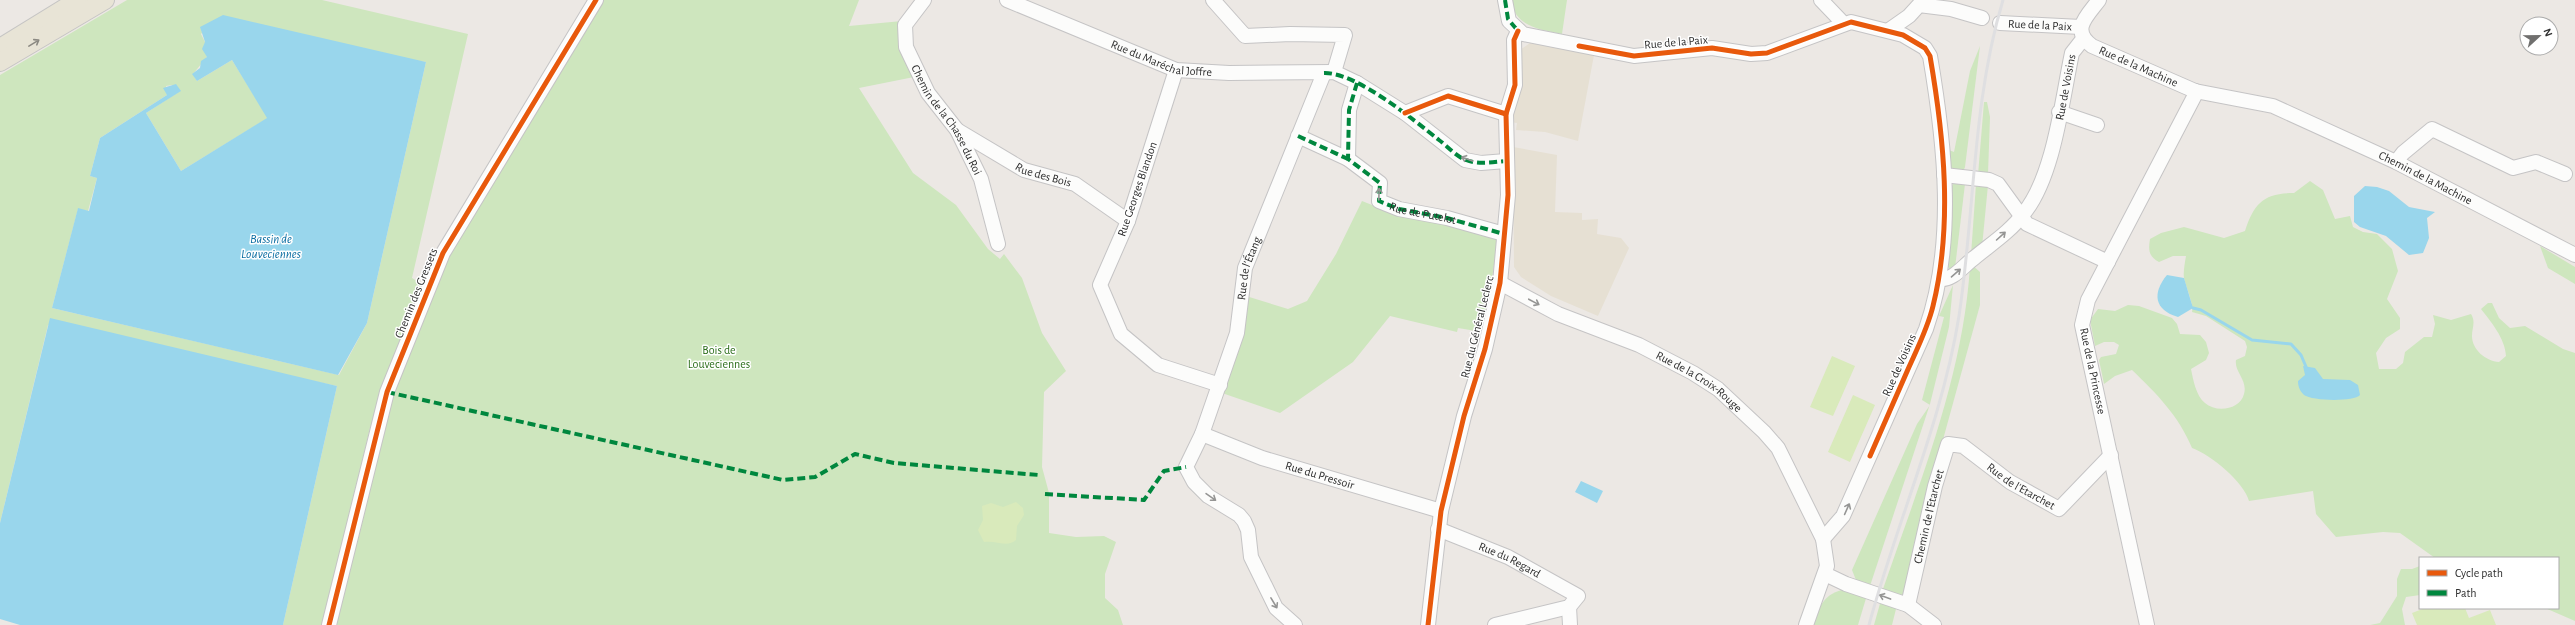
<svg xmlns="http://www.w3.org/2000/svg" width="2575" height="625" viewBox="0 0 2575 625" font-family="'Alegreya Sans',sans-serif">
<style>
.education{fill:#e6e0d3}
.green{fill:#cee6be;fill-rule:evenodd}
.pitch{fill:#d9eabb}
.water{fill:#99d6ec}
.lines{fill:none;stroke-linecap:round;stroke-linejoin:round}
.stream{stroke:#99d6ec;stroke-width:3}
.minor-casing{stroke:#c5c4c5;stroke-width:16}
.major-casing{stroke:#c6c5c4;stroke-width:20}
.minor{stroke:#fcfcfb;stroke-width:14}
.major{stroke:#e8e4d6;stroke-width:18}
.rail{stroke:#dfdfe1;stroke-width:3}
.quiet{stroke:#00873e;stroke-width:4;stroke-dasharray:8 4;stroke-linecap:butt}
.cycleway-casing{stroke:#fff;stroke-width:8}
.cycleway{stroke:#e8590c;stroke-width:5}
.oneway{stroke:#8b8982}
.oneway2{stroke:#959594}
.labels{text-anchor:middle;stroke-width:3;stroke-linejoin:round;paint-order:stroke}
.street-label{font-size:12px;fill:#2e2e2e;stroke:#fff}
.park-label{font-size:12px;fill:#2c6e1b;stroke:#fff}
.water-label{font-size:13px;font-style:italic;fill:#0d6fa3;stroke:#fff}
</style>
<rect width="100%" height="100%" fill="#ece8e4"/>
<g class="education">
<polygon points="1530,43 1594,55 1578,141 1545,132 1516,130 1517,123 1510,122 1520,50"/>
<polygon points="1513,147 1557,155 1555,212 1582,213 1582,220 1598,219 1597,234 1621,238 1629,248 1598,316 1551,296 1521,277 1514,267"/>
</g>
<g class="green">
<path d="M127,0H322L468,34L412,278L422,284L404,329L370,428L323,625H283L337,386L48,325L0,523V75ZM203,32L426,62L367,323L339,375L52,308L78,209L88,211L97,178L90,176L100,138L167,95L166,86L172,85L180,91L146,113L181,171L268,118L232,60L197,81L193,74L207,57L205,42L201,34Z"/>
<polygon points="603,0 859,0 849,26 902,21 914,77 859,88 913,173 956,205 988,249 1000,259 1004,254 1022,278 1042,333 1066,371 1044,392 1042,467 1049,493 1049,533 1076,537 1104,536 1116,542 1105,574 1105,598 1118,610 1123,625 333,625 393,394 447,255"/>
<path d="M1511,0H1567L1562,34C1539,29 1515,27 1511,0Z"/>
<polygon points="1980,46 1965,167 1962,174 1953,171 1949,162 1949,150 1954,152 1970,71"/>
<polygon points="1984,102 1987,102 1990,117 1988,174 1978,175"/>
<path d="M2310,181L2323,190L2335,219L2350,216L2353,227L2363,232L2377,234L2392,249L2398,271L2387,299L2400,318V329L2386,338L2376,353L2379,369H2396L2403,363L2405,352L2424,337H2432L2435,324L2433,315L2451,320L2471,314C2476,322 2472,328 2472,336C2472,350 2486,361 2499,362L2506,356C2505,338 2491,322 2481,309L2488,303H2492L2499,318L2510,328L2525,326L2563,349L2575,353V621L2545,608H2558V558H2435L2400,533L2383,532L2336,537L2316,514L2313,491L2249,501C2244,482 2211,455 2192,448C2179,416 2156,393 2132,370L2115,376L2104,384L2099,360L2101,357L2116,354L2119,345L2114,342H2104L2095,346L2090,320L2098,309L2115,311L2128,305L2139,306L2172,318L2177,324L2180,334L2200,335L2206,342L2209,353L2206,360L2191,369C2193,379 2196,396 2205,403C2216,413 2240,410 2244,394C2248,380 2234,372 2236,360L2245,356L2247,347L2245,341L2206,316L2192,312C2194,305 2186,287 2184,278C2183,272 2185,262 2186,256H2173L2159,262C2149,257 2148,250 2150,239L2161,233L2184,227L2224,238L2245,231C2254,203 2264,193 2294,193Z"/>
<polygon points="1954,183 1965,184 1955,268 1950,269 1946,265 1950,189"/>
<polygon points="1976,184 1988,185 1982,247 1971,255"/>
<polygon points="1362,201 1397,215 1498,234 1491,287 1482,332 1458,328 1457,332 1390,316 1353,362 1280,413 1222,393 1246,296 1288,309 1307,301 1336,254"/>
<polygon points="2540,246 2575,267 2575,284 2548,268"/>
<path d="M1972,265L1980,272V305L1944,436L1910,587C1903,599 1897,596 1884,593L1883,589C1919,484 1963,378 1970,266Z"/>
<polygon points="1953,285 1949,327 1930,404 1869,589 1858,585 1852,570 1917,424 1930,405 1922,400 1944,317 1939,316"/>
<polygon points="2420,566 2420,595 2406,597 2402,609 2405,625 2370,625 2380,623 2397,596 2397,579 2401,569 2412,569"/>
<path d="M1846,589L1867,595L1858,625H1813C1819,606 1824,593 1846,589Z"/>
<polygon points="1881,600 1897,605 1892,625 1874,625"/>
</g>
<g class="pitch">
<polygon points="1832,356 1855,366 1833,416 1810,407"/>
<polygon points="1853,395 1875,405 1850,462 1828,452"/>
<path d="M1016,502L1023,508L1024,515L1017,526L1016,540C1007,548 997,540 984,542L978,530L983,520L982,506L991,503L1003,507Z"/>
<polygon points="2425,608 2465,608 2469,618 2490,610 2496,625 2417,625 2412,613"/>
</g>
<g class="water">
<polygon points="223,15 426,62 367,323 338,375 52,308 78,208 89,211 97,178 90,176 100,138 167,95 163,88 176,84 181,91 146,113 181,171 267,118 232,60 197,81 192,74 200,68 201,61 207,57 202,49 205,42 200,27"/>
<polygon points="2365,186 2377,187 2389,191 2409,207 2435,212 2427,218 2429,238 2423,253 2409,255 2386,236 2360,227 2354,222 2354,196"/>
<path d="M2167,275L2184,278L2193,308L2178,317C2154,310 2152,293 2167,275Z"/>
<polygon points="50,318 337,386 283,625 20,625 0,619 0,523"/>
<path d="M2303,366L2315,368L2323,379L2350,380L2358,385L2360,395C2354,402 2312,401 2304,395C2300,391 2298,387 2298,381L2305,375Z"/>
<polygon points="1581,481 1603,491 1597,503 1575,492"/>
</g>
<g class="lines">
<polyline class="stream" points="2193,308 2201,310 2252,340 2291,344 2301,355 2307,369"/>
<defs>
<g id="minor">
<path id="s1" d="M924,0L905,25L906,47L928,93L957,130L981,179L998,244"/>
<path id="s2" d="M1007,0L1176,70L1229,73L1334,72L1357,83L1405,113L1465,160L1481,163L1506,161"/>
<polyline points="1213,0 1245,36 1290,34 1345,35 1334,72"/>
<path d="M1505,0L1509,21L1523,34L1634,56L1712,48L1751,54L1767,53L1851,22L1903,35L1925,48L1930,56C1945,144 1956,243 1926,329L1843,516L1823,539"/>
<polyline points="1821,0 1844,24"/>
<path id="s3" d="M2099,0C2087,16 2070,30 2092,46L2195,91"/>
<path id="s4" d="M2000,23L2081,27"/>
<polyline points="1889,30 1909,16 1919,5 1951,9 1982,18"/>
<polyline points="1176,70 1128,221 1100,285 1121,334 1158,365 1220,385"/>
<path id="s5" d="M1357,83L1349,110L1348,159L1380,183L1379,201L1399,209L1447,218L1504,234"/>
<path id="s6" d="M2195,91L2273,106L2396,162L2575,255"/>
<polyline points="2059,112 2097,125"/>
<polyline points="1405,113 1448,96 1506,114"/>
<path id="s7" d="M957,130L1024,170L1075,184L1128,221"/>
<polyline points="1298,136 1348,159"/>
<polyline points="2396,162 2403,153 2432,129 2513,168 2536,162 2565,174"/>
<polyline points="1944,175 1989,180 1998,184 2027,224 2108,262"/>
<path id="s8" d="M1939,279C1953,281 1963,266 1974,258C1991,244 2011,231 2024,213C2054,176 2062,100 2072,53L2083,39"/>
<path id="s9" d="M1500,283L1558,314L1639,345L1693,373L1718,389L1764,432L1778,448L1823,539L1827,566L1806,625"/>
<path id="s10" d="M1202,434L1262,458L1441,511"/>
<path id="s11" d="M1438,529L1508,557L1578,596L1569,607L1495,625"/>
<polyline points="1825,574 1846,584 1908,605 1934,625"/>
<path id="s12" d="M1908,605L1935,486L1948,444L1963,446L2010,482L2059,509L2111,455"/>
<polyline points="1569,607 1570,625"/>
<polyline points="329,625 387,392 443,253 596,0"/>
<path id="s13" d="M1295,625L1276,608L1251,557L1248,530L1244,521L1239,515L1208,496L1194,482L1186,467L1202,434L1237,333L1245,268L1324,73"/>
<polyline points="1428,625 1441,511 1464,416 1485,349 1500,283 1508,195 1506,114 1515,85 1514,40 1518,31"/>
<polyline points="2147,625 2082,325 2088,300 2195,95 2195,91"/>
</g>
<g id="major">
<polyline points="0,48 78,0"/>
<polyline points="0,62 105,0"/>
</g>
</defs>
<use href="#minor" class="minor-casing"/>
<use href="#major" class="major-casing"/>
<use href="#minor" class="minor"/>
<use href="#major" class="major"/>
<path class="rail" d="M1869,625C1897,521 1942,422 1959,316C1975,210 1972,103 2003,0"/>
<g class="quiet">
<polyline points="1505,0 1508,19 1518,31 1516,34"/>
<path d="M1324,73C1356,72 1414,120 1439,140C1447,146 1457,157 1466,160C1478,165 1493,162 1506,161"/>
<polyline points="1357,83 1349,110 1348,159 1380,183 1379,201 1399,209 1447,218 1504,234"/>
<polyline points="1298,136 1348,159"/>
<polyline points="387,392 783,480 815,477 855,454 894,463 1039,475"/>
<polyline points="1045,494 1144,500 1164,471 1186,467"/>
</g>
<defs>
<g id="cycleway">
<path d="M1579,46L1634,56L1712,48L1751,54L1767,53L1851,22L1903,35L1925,48L1930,56C1944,137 1953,225 1933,306C1928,327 1918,347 1909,367C1896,397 1883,426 1870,456"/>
<polyline points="1405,113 1448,96 1506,114"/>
<polyline points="329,625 387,392 443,253 596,0"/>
<polyline points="1428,625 1441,511 1464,416 1485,349 1500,283 1508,195 1506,114 1515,85 1514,40 1518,31"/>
</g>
</defs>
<use href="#cycleway" class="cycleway-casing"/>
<use href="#cycleway" class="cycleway"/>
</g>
<defs><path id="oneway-shaft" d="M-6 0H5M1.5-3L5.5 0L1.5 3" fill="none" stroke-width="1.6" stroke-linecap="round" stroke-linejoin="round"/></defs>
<use class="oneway" href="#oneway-shaft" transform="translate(34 43) rotate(-31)"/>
<g class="oneway2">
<use href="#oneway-shaft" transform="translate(1467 159) rotate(-160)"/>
<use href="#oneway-shaft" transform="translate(1379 194) rotate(-88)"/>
<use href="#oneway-shaft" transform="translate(2001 236) rotate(-42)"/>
<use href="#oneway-shaft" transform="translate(1956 273) rotate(-41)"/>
<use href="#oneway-shaft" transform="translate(1534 302) rotate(28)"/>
<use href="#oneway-shaft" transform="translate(1211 497) rotate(35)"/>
<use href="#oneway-shaft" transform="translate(1847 509) rotate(-66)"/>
<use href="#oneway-shaft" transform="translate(1885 597) rotate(-160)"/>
<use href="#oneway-shaft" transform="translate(1274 603) rotate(59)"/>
</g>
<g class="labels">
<g class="street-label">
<text dy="4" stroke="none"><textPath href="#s4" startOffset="40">Rue de la Paix</textPath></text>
<text transform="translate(1676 42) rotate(-5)" y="4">Rue de la Paix</text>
<text dy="4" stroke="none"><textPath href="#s2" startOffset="166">Rue du Maréchal Joffre</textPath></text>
<text dy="4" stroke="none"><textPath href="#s3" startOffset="106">Rue de la Machine</textPath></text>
<text dy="4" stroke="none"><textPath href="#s8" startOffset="243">Rue de Voisins</textPath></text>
<text dy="4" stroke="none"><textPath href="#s1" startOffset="137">Chemin de la Chasse du Roi</textPath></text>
<text dy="4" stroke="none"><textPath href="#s7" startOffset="98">Rue des Bois</textPath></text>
<text dy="4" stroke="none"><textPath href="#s6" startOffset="248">Chemin de la Machine</textPath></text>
<text transform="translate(1137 189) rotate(-71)" y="4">Rue Georges Blandon</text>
<text dy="4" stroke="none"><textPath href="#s5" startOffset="181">Rue de Putelot</textPath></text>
<text dy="4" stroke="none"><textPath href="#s13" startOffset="410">Rue de l'Étang</textPath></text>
<text transform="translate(416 293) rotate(-68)" y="4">Chemin des Gressets</text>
<text transform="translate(1477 327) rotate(-76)" y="4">Rue du Général Leclerc</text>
<text transform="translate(1899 365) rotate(-66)" y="4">Rue de Voisins</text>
<text transform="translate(2093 371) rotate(78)" y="4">Rue de la Princesse</text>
<text dy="4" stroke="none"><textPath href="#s9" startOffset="223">Rue de la Croix-Rouge</textPath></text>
<text dy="4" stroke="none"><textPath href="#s10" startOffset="125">Rue du Pressoir</textPath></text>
<text dy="4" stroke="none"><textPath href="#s12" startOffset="252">Rue de l'Etarchet</textPath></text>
<text dy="4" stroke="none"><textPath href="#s12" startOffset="91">Chemin de l'Etarchet</textPath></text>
<text dy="4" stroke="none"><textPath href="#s11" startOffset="78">Rue du Regard</textPath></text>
</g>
<g class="park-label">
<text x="719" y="354">Bois de<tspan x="719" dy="14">Louveciennes</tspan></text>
</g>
<g class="water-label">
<text x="271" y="243">Bassin de<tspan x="271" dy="15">Louveciennes</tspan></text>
</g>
</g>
<rect x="2419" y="557" width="140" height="52" fill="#ffffff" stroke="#ababab"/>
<rect x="2427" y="570" width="20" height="6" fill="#e8590c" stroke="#ababab"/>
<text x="2455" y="577" font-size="12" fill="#2e2e2e">Cycle path</text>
<rect x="2427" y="590" width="20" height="6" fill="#00873e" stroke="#ababab"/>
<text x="2455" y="597" font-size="12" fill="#2e2e2e">Path</text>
<g transform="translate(2539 36) rotate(68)"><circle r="19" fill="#ffffff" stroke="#ababab"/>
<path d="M0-3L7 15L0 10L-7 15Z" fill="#706f6e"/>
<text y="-6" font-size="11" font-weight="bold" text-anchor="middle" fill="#2e2e2e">N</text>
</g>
</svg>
